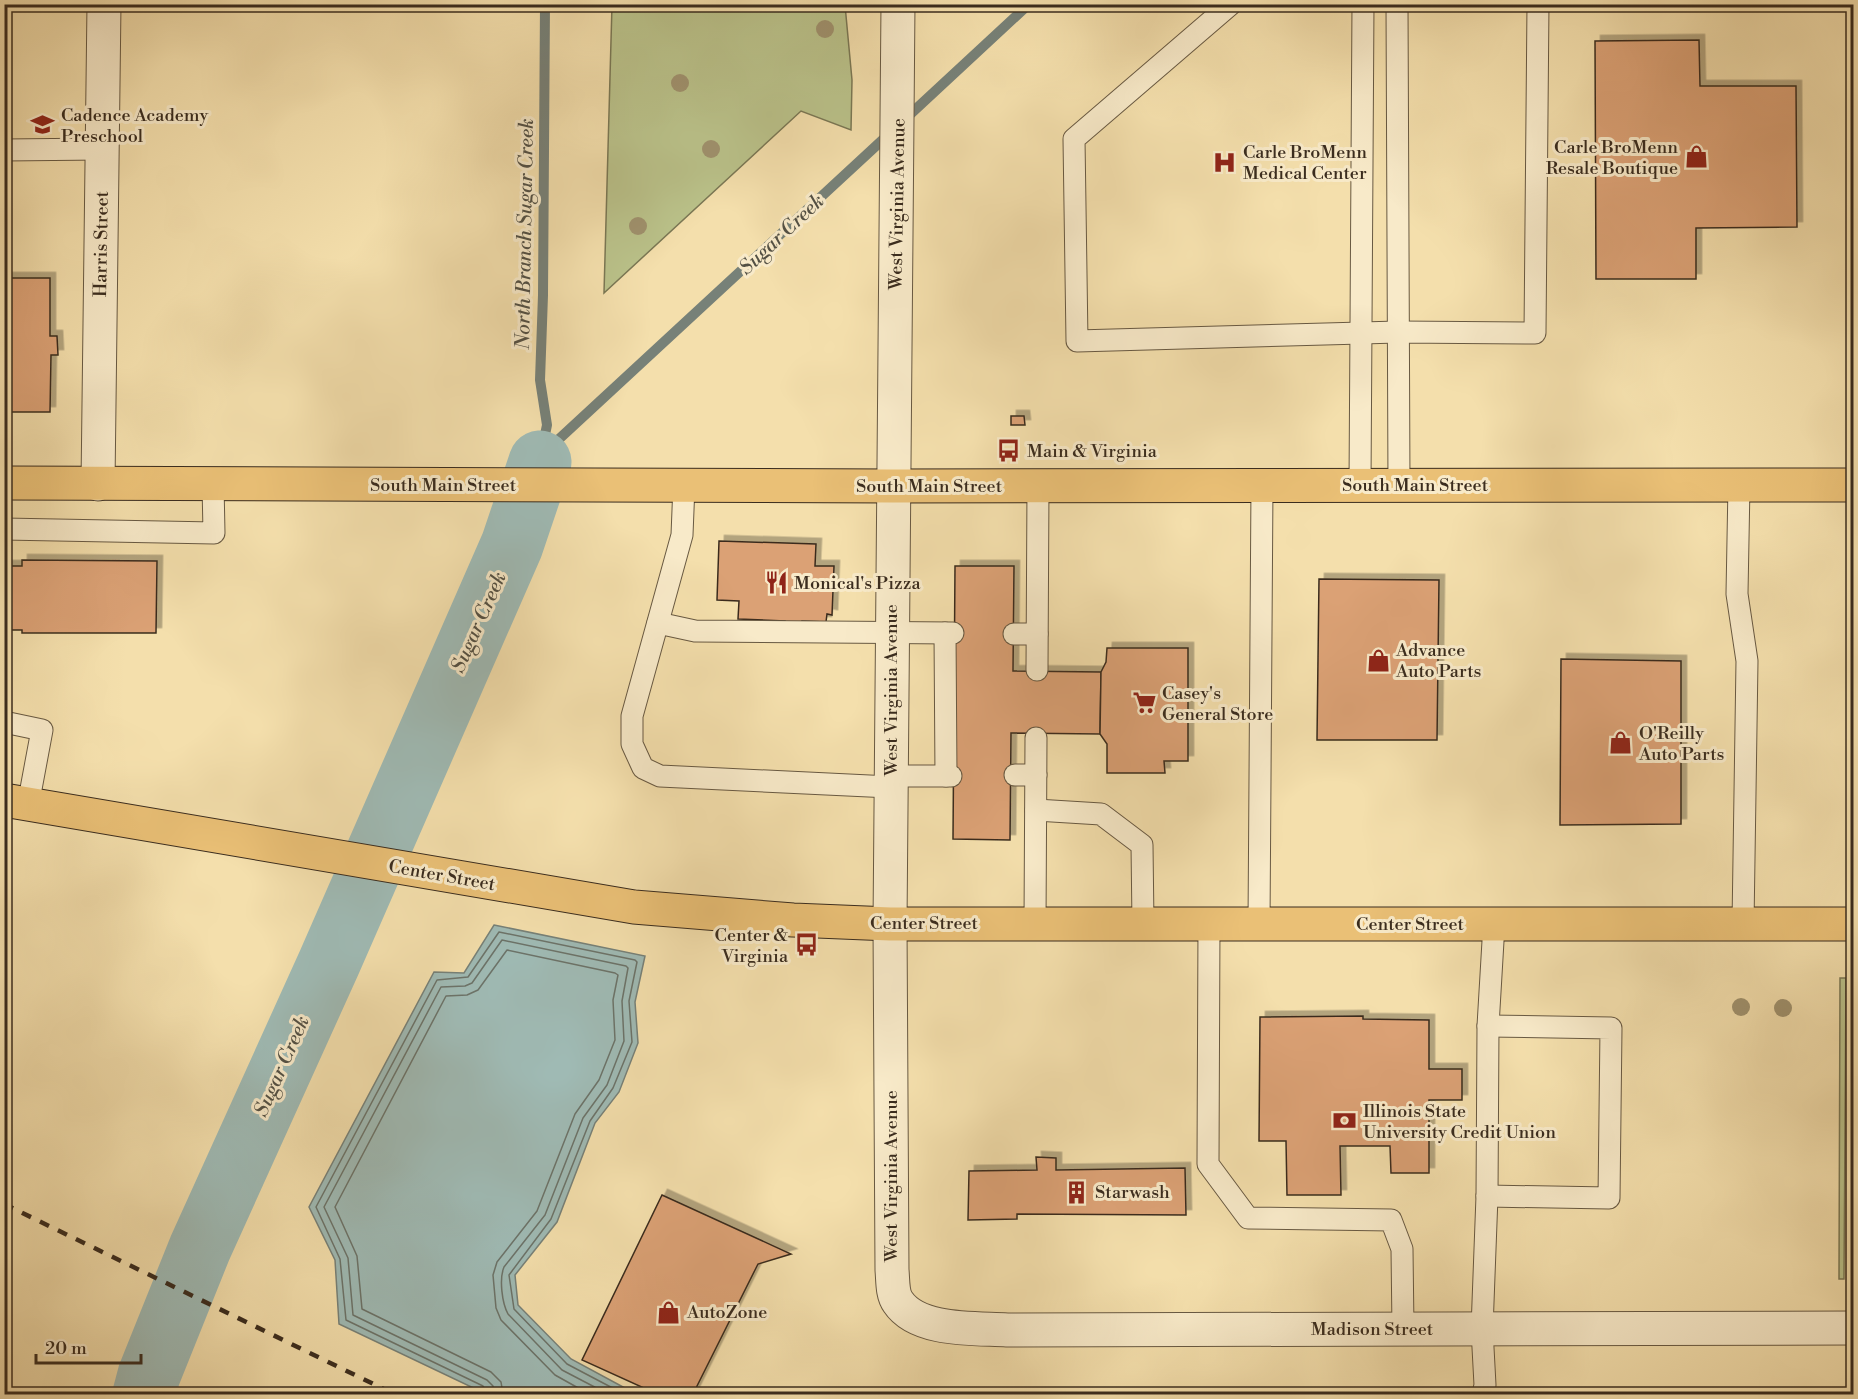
<svg xmlns="http://www.w3.org/2000/svg" width="1858" height="1399" viewBox="0 0 1858 1399" font-family="'Libre Bodoni',serif">
<style>
.green{fill:#bac28a;stroke:#7a7754;stroke-width:1.5}
.water{fill:#9fbab4;stroke:#778178;stroke-width:1.5}
.lines{fill:none;stroke-linecap:round;stroke-linejoin:round}
.shore{stroke:#6c7369;stroke-width:1.5}
.stream{stroke:#778178;stroke-width:10}
.river{stroke:#9fbab4;stroke-width:63}
.building{fill:#dba174;stroke:#3a2c1e;stroke-width:1.5;filter:url(#shadow)}
.service-casing{stroke:#685942;stroke-width:23}
.minor-casing{stroke:#685942;stroke-width:35}
.tertiary-casing{stroke:#685942;stroke-width:35}
.primary-casing{stroke:#3a2c1e;stroke-width:35}
.service{stroke:#f8eac9;stroke-width:21}
.minor{stroke:#f8eac9;stroke-width:33}
.tertiary{stroke:#f8eac9;stroke-width:33}
.primary{stroke:#eac076;stroke-width:33}
.rail{stroke:#3a2c1e;stroke-width:4.5;stroke-dasharray:10 10;stroke-linecap:butt}
.tree{fill:#9f916d}
.labels{text-anchor:middle;stroke-width:6;stroke-linejoin:round;paint-order:stroke}
.poi-label{font-size:18px;fill:#3a2c1e;stroke:#f8eac9;text-anchor:start}
.street-label{font-size:18px;fill:#3a2c1e;stroke:#f8eac9}
.water-label{font-size:20px;font-style:italic;fill:#535044;stroke:#f8eac9}
</style>
<defs>
<filter id="shadow"><feDropShadow dx="5.5" dy="-5.5" stdDeviation="0" flood-color="#0004"/></filter>
</defs>
<rect width="100%" height="100%" fill="#f4dfac"/>
<filter id="stains"><feTurbulence type="fractalNoise" baseFrequency=".00333" numOctaves="4"/><feColorMatrix values="0 0 0 0 .2 0 0 0 0 .09 0 0 0 0 .02 0 0 0 .5 -.17"/></filter>
<radialGradient id="worn" r=".72"><stop offset=".6" stop-color="#630" stop-opacity="0"/><stop offset="1" stop-color="#630" stop-opacity=".3"/></radialGradient>
<g class="green">
<polygon points="612,5 845,5 852,80 851,130 801,111 604,293"/>
<polygon points="1840,978 1846,978 1844,1279 1839,1279"/>
</g>
<polygon class="water" points="494,925 645,956 635,1002 638,1043 619,1092 595,1123 557,1222 515,1275 518,1305 571,1359 636,1394 486,1394 339,1324 335,1260 309,1207 434,972 464,973"/>
<g class="lines">
<g class="shore">
<polyline points="487,1394 483,1386 346,1320 340,1259 316,1207 437,980 468,977 499,932 635,960 637,962 629,1001 632,1042 613,1088 590,1121 551,1219 509,1275 514,1309 567,1364 624,1394"/>
<path d="M494,1394L493,1386L487,1380L353,1315L348,1258L324,1207L441,987L465,986L472,983L502,940L626,966L628,968L622,1001L624,1041L607,1085L583,1118L545,1215L504,1267C499,1279 502,1303 508,1314L562,1370L608,1394"/>
<polyline points="503,1394 501,1382 491,1372 362,1309 357,1256 335,1207 446,996 467,995 478,990 507,950 615,973 618,975 613,1000 615,1040 599,1080 575,1114 537,1211 497,1262 493,1275 496,1308 501,1320 555,1375 589,1394"/>
</g>
<g class="stream">
<polyline points="904,120 1029,4"/>
<polyline points="540,459 547,425 540,380 543,295 545,4"/>
<polyline points="540,462 559,439 890,133"/>
</g>
<polyline class="river" points="144,1394 149,1375 200,1248 329,963 512,545 540,462"/>
</g>
<g class="building">
<polygon points="1699,40 1700,86 1796,86 1797,227 1696,228 1696,279 1596,279 1595,41"/>
<polygon points="4,278 50,278 50,336 57,336 58,355 51,355 50,412 4,412"/>
<polygon points="1011,416 1024,416 1025,425 1011,425"/>
<polygon points="719,541 816,544 815,566 834,566 832,615 827,614 826,622 802,621 802,630 785,629 785,621 738,619 739,601 717,600"/>
<polygon points="22,560 157,561 156,633 22,633 22,630 4,630 4,566 22,566"/>
<polygon points="955,566 1014,566 1013,671 1101,672 1100,734 1011,733 1010,840 953,839"/>
<polygon points="1319,579 1439,580 1437,740 1317,740"/>
<polygon points="1107,648 1188,648 1188,761 1164,761 1165,773 1107,773 1107,744 1100,734 1101,672 1106,662"/>
<polygon points="1561,659 1681,661 1681,824 1560,825"/>
<polygon points="1363,1016 1363,1019 1429,1020 1429,1069 1462,1069 1462,1100 1429,1100 1429,1173 1391,1173 1390,1146 1340,1146 1341,1195 1287,1195 1286,1141 1259,1141 1260,1017"/>
<polygon points="1036,1157 1056,1158 1056,1170 1185,1168 1186,1215 1017,1214 1017,1219 968,1220 969,1171 1037,1170"/>
<polygon points="662,1195 791,1254 758,1264 693,1394 657,1394 582,1360"/>
</g>
<g class="lines">
<defs>
<g id="service">
<polyline points="1231,4 1074,139 1077,341 1398,332 1535,333 1538,4"/>
<polyline points="1397,4 1399,485"/>
<polyline points="4,150 102,149"/>
<polyline points="684,485 682,535 632,716 632,744 643,768 660,776 890,787"/>
<polyline points="1360,485 1363,4"/>
<polyline points="1739,485 1737,594 1747,661 1743,924"/>
<polyline points="4,529 214,533 213,484"/>
<polyline points="658,623 695,631 953,633"/>
<polyline points="945,633 946,776"/>
<polyline points="1014,634 1037,634"/>
<polyline points="1037,670 1038,486"/>
<polyline points="4,722 42,730 28,805"/>
<polyline points="1015,775 1036,775"/>
<polyline points="891,776 951,776"/>
<polyline points="1036,810 1101,814 1142,845 1143,924"/>
<polyline points="1035,924 1036,738"/>
<polyline points="1209,924 1208,1164 1248,1218 1391,1220 1402,1249 1403,1329"/>
<polyline points="1259,924 1262,485"/>
<polyline points="1487,1196 1609,1198 1611,1028 1488,1026"/>
<polyline points="1483,1394 1485,1385 1482,1329 1487,1196 1488,1026 1494,924"/>
</g>
<g id="minor">
<polyline points="98,484 104,4"/>
<path d="M890,924L892,1270C893,1280 892,1294 898,1302C918,1332 976,1328 1007,1330L1854,1328"/>
</g>
<polyline id="tertiary" points="890,924 898,4"/>
<g id="primary">
<polyline points="4,483 893,486 1854,485"/>
<polyline points="4,800 634,907 793,920 890,924 1854,924"/>
</g>
</defs>
<use href="#service" class="service-casing"/>
<use href="#minor" class="minor-casing"/>
<use href="#tertiary" class="tertiary-casing"/>
<use href="#primary" class="primary-casing"/>
<use href="#service" class="service"/>
<use href="#minor" class="minor"/>
<use href="#tertiary" class="tertiary"/>
<use href="#primary" class="primary"/>
<polyline class="rail" points="4,1204 394,1394"/>
</g>
<g class="tree">
<circle cx="825" cy="29" r="9"/>
<circle cx="680" cy="83" r="9"/>
<circle cx="711" cy="149" r="9"/>
<circle cx="638" cy="226" r="9"/>
<circle cx="1741" cy="1007" r="9"/>
<circle cx="1783" cy="1008" r="9"/>
</g>
<defs>
<symbol id="school-bare" viewBox="-9 -9 18 18"><path d="M0-5L7-2L0 1L-7-2ZM-4 1L0 2.5L4 1V4Q0 6-4 4Z" fill="#8f2418" stroke="#f8eac9" stroke-width="2.5" paint-order="stroke"/></symbol>
<symbol id="shop-bare" viewBox="-9 -9 18 18"><path d="M-5-2.5h2.3a2.7 3.5 0 0 1 5.4 0H5L5.5 6h-11ZM-1.5-2.5h3a1.5 2.3 0 0 0-3 0Z" fill="#8f2418" stroke="#f8eac9" stroke-width="2.5" paint-order="stroke"/></symbol>
<symbol id="hospital-bare" viewBox="-9 -9 18 18"><path d="M-5-5h3v3.5h4V-5h3V5h-3V1.5h-4V5h-3Z" fill="#8f2418" stroke="#f8eac9" stroke-width="2.5" paint-order="stroke"/></symbol>
<symbol id="bus-bare" viewBox="-9 -9 18 18"><path d="M-5-6H5V4H4V6H2V4H-2V6H-4V4H-5ZM-3.5-4V0h7V-4ZM-3.5 1.2v1.5H-2V1.2ZM2 1.2v1.5H3.5V1.2Z" fill="#8f2418" stroke="#f8eac9" stroke-width="2.5" paint-order="stroke"/></symbol>
<symbol id="restaurant-bare" viewBox="-9 -9 18 18"><path d="M-5-6h1v4h1v-4h1v4h1v-4h1v5L-1.5 .5V6h-2V.5L-5-1ZM5-6V6H3V1.5H1.5Q1.5-4 5-6Z" fill="#8f2418" stroke="#f8eac9" stroke-width="2.5" paint-order="stroke"/></symbol>
<symbol id="supermarket-bare" viewBox="-9 -9 18 18"><path d="M-6-5.5h2.5l.6 2H6L4.5 2H-2.5L-4.4-4H-6ZM-1.5 3.2a1.3 1.3 0 1 0 .1 0ZM3 3.2a1.3 1.3 0 1 0 .1 0Z" fill="#8f2418" stroke="#f8eac9" stroke-width="2.5" paint-order="stroke"/></symbol>
<symbol id="bank-bare" viewBox="-9 -9 18 18"><path d="M-6-4H6V4H-6ZM0-2.3a2.3 2.3 0 1 0 0 4.6a2.3 2.3 0 1 0 0-4.6Z" fill="#8f2418" stroke="#f8eac9" stroke-width="2.5" paint-order="stroke"/></symbol>
<symbol id="building-bare" viewBox="-9 -9 18 18"><path d="M-4-6H4V6H1V3H-1V6H-4ZM-2.5-4.3h1.7v1.8h-1.7ZM.8-4.3h1.7v1.8H.8ZM-2.5-1h1.7V.8h-1.7ZM.8-1h1.7V.8H.8Z" fill="#8f2418" stroke="#f8eac9" stroke-width="2.5" paint-order="stroke"/></symbol>
</defs>
<g fill-rule="evenodd">
<use href="#school-bare" x="26" y="108" width="33" height="33"/>
<use href="#shop-bare" x="1680" y="140" width="33" height="33"/>
<use href="#hospital-bare" x="1208" y="146" width="33" height="33"/>
<use href="#bus-bare" x="992" y="434" width="33" height="33"/>
<use href="#restaurant-bare" x="760" y="566" width="33" height="33"/>
<use href="#shop-bare" x="1362" y="644" width="33" height="33"/>
<use href="#supermarket-bare" x="1128" y="686" width="33" height="33"/>
<use href="#shop-bare" x="1604" y="726" width="33" height="33"/>
<use href="#bus-bare" x="790" y="928" width="33" height="33"/>
<use href="#bank-bare" x="1328" y="1104" width="33" height="33"/>
<use href="#building-bare" x="1060" y="1176" width="33" height="33"/>
<use href="#shop-bare" x="652" y="1296" width="33" height="33"/>
</g>
<g class="labels">
<g class="poi-label">
<text x="61" y="121">Cadence Academy<tspan x="61" dy="21">Preschool</tspan></text>
<text x="1678" y="153" text-anchor="end">Carle BroMenn<tspan x="1678" dy="21">Resale Boutique</tspan></text>
<text x="1243" y="158">Carle BroMenn<tspan x="1243" dy="21">Medical Center</tspan></text>
<text x="1027" y="457">Main &amp; Virginia</text>
<text x="794" y="589">Monical's Pizza</text>
<text x="1396" y="656">Advance<tspan x="1396" dy="21">Auto Parts</tspan></text>
<text x="1162" y="699">Casey's<tspan x="1162" dy="21">General Store</tspan></text>
<text x="1639" y="739">O'Reilly<tspan x="1639" dy="21">Auto Parts</tspan></text>
<text x="788" y="941" text-anchor="end">Center &amp;<tspan x="788" dy="21">Virginia</tspan></text>
<text x="1363" y="1117">Illinois State<tspan x="1363" dy="21">University Credit Union</tspan></text>
<text x="1095" y="1198">Starwash</text>
<text x="687" y="1318">AutoZone</text>
</g>
<g class="street-label">
<text transform="translate(897 204) rotate(-89)" y="6">West Virginia Avenue</text>
<text transform="translate(101 244) rotate(-89)" y="6">Harris Street</text>
<text x="443" y="491">South Main Street</text>
<text x="1415" y="491">South Main Street</text>
<text x="929" y="492">South Main Street</text>
<text transform="translate(891 690) rotate(-90)" y="6">West Virginia Avenue</text>
<text transform="translate(442 875) rotate(10)" y="6">Center Street</text>
<text x="924" y="929">Center Street</text>
<text x="1410" y="930">Center Street</text>
<text transform="translate(891 1176) rotate(-90)" y="6">West Virginia Avenue</text>
<text x="1372" y="1335">Madison Street</text>
</g>
<g class="water-label">
<text transform="translate(524 234) rotate(-89)" y="7">North Branch Sugar Creek</text>
<text transform="translate(781 234) rotate(-43)" y="7">Sugar Creek</text>
<text transform="translate(478 622) rotate(-66)" y="7">Sugar Creek</text>
<text transform="translate(281 1066) rotate(-66)" y="7">Sugar Creek</text>
</g>
</g>
<rect width="1858" height="1399" fill="none" stroke="#f4dfac" stroke-width="24"/>
<rect x="6" y="6" width="1846" height="1387" fill="none" stroke="#3a2c1e" stroke-width="3"/>
<rect x="12" y="12" width="1834" height="1375" fill="none" stroke="#3a2c1e" stroke-width="1.5"/>
<path d="M36 1354v9h105v-9" fill="none" stroke="#3a2c1e" stroke-width="3"/>
<text x="45" y="1354" font-size="18" fill="#3a2c1e" stroke="#f8eac9" stroke-width="4.5" paint-order="stroke">20 m</text>
<rect width="100%" height="100%" filter="url(#stains)"/>
<rect width="100%" height="100%" fill="url(#worn)"/>
</svg>
